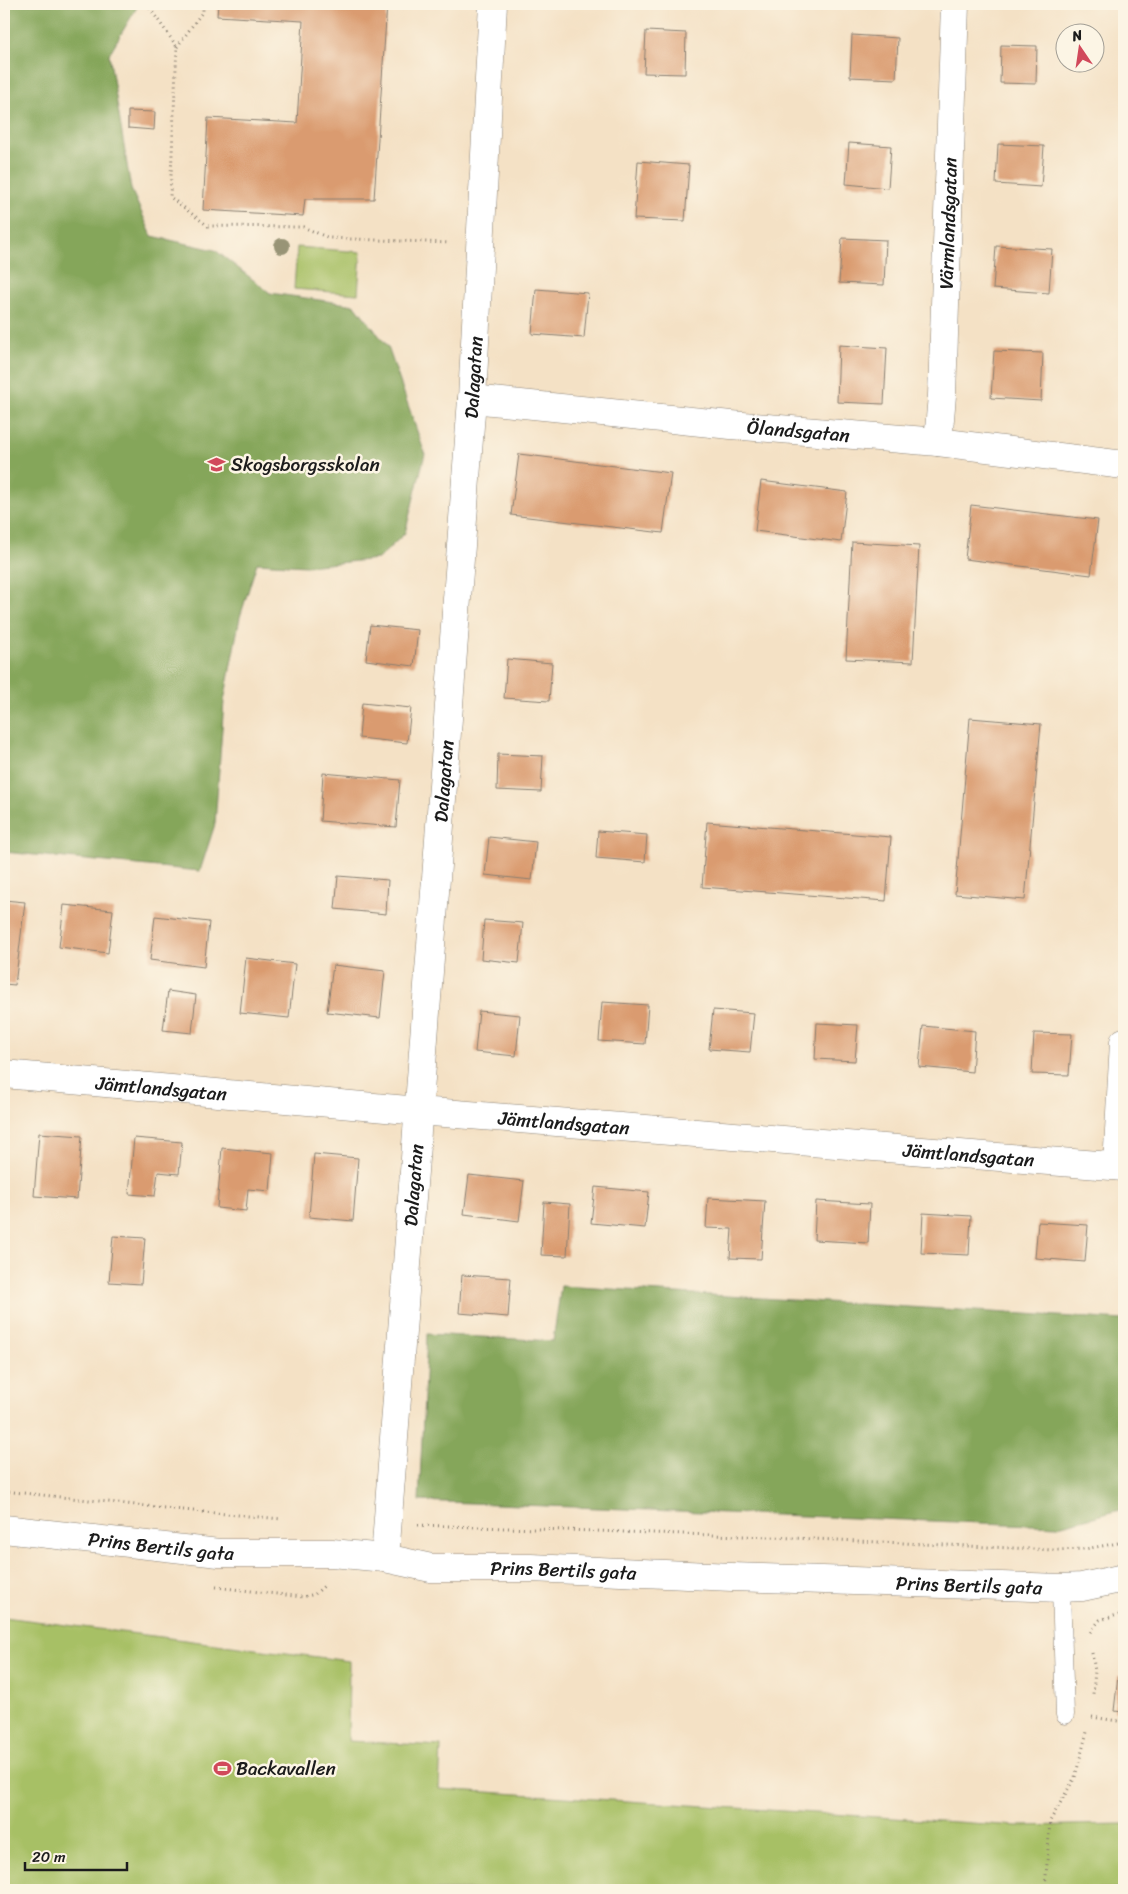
<svg xmlns="http://www.w3.org/2000/svg" width="1128" height="1894" viewBox="0 0 1128 1894" font-family="Sriracha,sans-serif">
<style>
.green{fill:#a7c065;stroke:#626e40}
.forest{fill:#85a65a;stroke:#50613b}
.building{fill:#da9b70}
.lines{fill:none;stroke-linecap:round;stroke-linejoin:round}
.lane-casing{stroke:#887e70;stroke-width:19}
.street-casing{stroke:#887e70;stroke-width:29}
.secondary-casing{stroke:#887e70;stroke-width:29}
.path{stroke:#887e70;stroke-width:3;stroke-dasharray:1 4;stroke-linecap:butt}
.lane{stroke:#fff;stroke-width:18}
.street{stroke:#fff;stroke-width:28}
.secondary{stroke:#fff;stroke-width:28}
.tree{fill:#989476}
.labels{text-anchor:middle;stroke-width:5;stroke-linejoin:round;paint-order:stroke}
.street-label{font-size:19px;fill:#1c1c1c;stroke:#fcf5e5}
.poi-label{font-size:19px;fill:#1c1c1c;stroke:#fcf5e5;text-anchor:start}
</style>
<rect width="100%" height="100%" fill="#fcf5e5"/>
<filter id="ink" filterUnits="userSpaceOnUse"><feTurbulence type="fractalNoise" baseFrequency=".02" numOctaves="2"/><feDisplacementMap in="SourceGraphic" scale="10" xChannelSelector="R" yChannelSelector="G"/><feConvolveMatrix kernelMatrix="1 2 1 2 8 2 1 2 1" color-interpolation-filters="sRGB"/></filter>
<filter id="wash" filterUnits="userSpaceOnUse"><feTurbulence type="fractalNoise" baseFrequency=".0096" numOctaves="4" result="noise"/><feDisplacementMap in="SourceGraphic" scale="20" xChannelSelector="R" yChannelSelector="G"/><feGaussianBlur stdDeviation="1.12" result="paint"/><feColorMatrix in="noise" values="0 0 0 0 0 0 0 0 0 0 0 0 0 0 0 0 0 1.4 0 .05"/><feComposite in="paint" operator="in"/></filter>
<g filter="url(#wash)">
<rect width="100%" height="100%" fill="#f4e1c5"/>
<g class="green">
<polygon points="297,247 361,252 358,294 294,289"/>
<polygon points="4,1617 349,1661 348,1741 441,1746 439,1789 1018,1826 1124,1824 1124,1890 4,1890"/>
</g>
<g class="forest">
<polygon points="4,4 139,4 109,54 131,189 152,236 215,250 270,293 355,305 388,347 425,454 405,533 378,559 306,566 257,563 240,617 224,701 215,824 200,871 4,852"/>
<polygon points="561,1286 1124,1320 1124,1509 1058,1526 419,1501 427,1334 553,1341"/>
</g>
<g id="blocks">
<g class="building">
<polygon points="218,4 387,4 374,199 305,199 303,216 203,210 208,118 297,123 303,21 217,16"/>
<polygon points="646,31 686,33 685,74 644,73"/>
<polygon points="852,35 898,38 896,79 850,77"/>
<polygon points="1001,45 1037,46 1036,84 1000,83"/>
<polygon points="128,111 155,112 154,130 128,128"/>
<polygon points="849,143 891,146 888,188 846,184"/>
<polygon points="998,144 1044,146 1041,187 996,184"/>
<polygon points="638,161 689,165 685,221 634,219"/>
<polygon points="842,238 886,240 884,285 839,283"/>
<polygon points="996,246 1052,249 1049,293 993,289"/>
<polygon points="536,289 588,293 584,338 532,334"/>
<polygon points="839,345 887,348 884,404 837,402"/>
<polygon points="994,351 1043,353 1041,401 991,398"/>
<polygon points="519,454 671,473 663,533 511,515"/>
<polygon points="761,481 847,492 841,542 755,531"/>
<polygon points="971,505 1098,520 1091,575 965,559"/>
<polygon points="852,542 919,546 913,662 846,659"/>
<polygon points="370,625 418,630 414,666 366,660"/>
<polygon points="507,659 552,663 549,701 504,698"/>
<polygon points="362,703 411,708 407,743 359,738"/>
<polygon points="970,718 1041,724 1025,900 955,894"/>
<polygon points="498,754 543,756 541,792 497,790"/>
<polygon points="323,773 400,780 396,827 320,821"/>
<polygon points="707,822 891,837 886,901 702,887"/>
<polygon points="598,831 647,835 645,862 596,858"/>
<polygon points="489,837 536,842 532,880 485,875"/>
<polygon points="338,876 388,880 386,914 335,909"/>
<polygon points="4,900 25,902 15,985 4,984"/>
<polygon points="64,905 113,910 108,953 59,947"/>
<polygon points="155,916 209,922 204,967 150,960"/>
<polygon points="484,920 523,923 519,963 481,959"/>
<polygon points="246,958 295,964 289,1018 240,1013"/>
<polygon points="333,965 385,971 380,1018 327,1012"/>
<polygon points="168,991 196,995 192,1033 163,1030"/>
<polygon points="602,1002 648,1005 645,1044 599,1041"/>
<polygon points="713,1010 754,1013 750,1052 709,1049"/>
<polygon points="479,1011 520,1015 516,1056 475,1052"/>
<polygon points="817,1023 858,1025 855,1061 815,1059"/>
<polygon points="923,1026 975,1031 972,1072 919,1067"/>
<polygon points="1034,1033 1072,1034 1069,1075 1032,1074"/>
<polygon points="39,1133 82,1136 77,1199 34,1196"/>
<polygon points="134,1138 182,1142 179,1174 158,1172 155,1196 129,1194"/>
<polygon points="222,1148 273,1153 270,1191 248,1189 246,1211 217,1208"/>
<polygon points="314,1154 358,1158 353,1221 309,1217"/>
<polygon points="469,1175 524,1181 519,1221 464,1214"/>
<polygon points="595,1187 649,1192 645,1228 591,1223"/>
<polygon points="708,1198 765,1201 761,1259 730,1258 732,1229 706,1228"/>
<polygon points="816,1201 870,1204 868,1243 814,1240"/>
<polygon points="544,1202 570,1204 567,1256 541,1255"/>
<polygon points="923,1213 971,1216 969,1255 921,1253"/>
<polygon points="1038,1222 1088,1225 1085,1262 1035,1258"/>
<polygon points="113,1236 145,1238 141,1284 109,1282"/>
<polygon points="462,1275 511,1278 508,1317 459,1313"/>
<polygon points="1118,1676 1124,1677 1124,1712 1114,1711"/>
</g>
</g>
</g>
<g filter="url(#ink)">
<use href="#blocks" fill-opacity="0" stroke="#887e70" stroke-width="1"/>
<g class="lines">
<defs>
<polyline id="lane" points="1061,1588 1065,1715"/>
<g id="street">
<path id="s1" d="M472,399L731,425L938,442L1124,465"/>
<path id="s2" d="M938,442L942,395L955,4"/>
<path id="s3" d="M4,1074L419,1111L1124,1167"/>
<polyline points="1117,1166 1124,1042"/>
<path id="s4" d="M385,1558L472,399L493,4"/>
</g>
<g id="secondary">
<path id="s5" d="M4,1529L219,1553H332L385,1558L431,1568H531L732,1577L1061,1588L1082,1587L1124,1578"/>
</g>
</defs>
<use href="#lane" class="lane-casing"/>
<use href="#street" class="street-casing"/>
<use href="#secondary" class="secondary-casing"/>
<g class="path">
<polyline points="147,4 177,47 170,197 208,226 303,227 329,238 450,243"/>
<polyline points="177,47 203,11 203,4"/>
<polyline points="4,1491 193,1511 282,1519"/>
<polyline points="418,1525 771,1537 1055,1550 1085,1549 1124,1542"/>
<polyline points="216,1587 303,1597 315,1594 325,1585"/>
<polyline points="1090,1632 1100,1620 1124,1613"/>
<polyline points="1092,1653 1095,1671 1093,1694"/>
<polyline points="1092,1717 1124,1722"/>
<polyline points="1045,1890 1050,1821 1075,1777 1087,1732"/>
</g>
<use href="#lane" class="lane"/>
<use href="#street" class="street"/>
<use href="#secondary" class="secondary"/>
</g>
<circle class="tree" cx="282" cy="246" r="8"/>
</g>
<defs>
<symbol id="school-bare" viewBox="-9 -9 18 18"><path d="M0-5L7-2L0 1L-7-2ZM-4 1L0 2.5L4 1V4Q0 6-4 4Z" fill="#d1495b" stroke="#fcf5e5" stroke-width="2.5" paint-order="stroke"/></symbol>
<symbol id="stadium-bare" viewBox="-9 -9 18 18"><path d="M0-5a6.5 5 0 1 0 0 10a6.5 5 0 1 0 0-10ZM-3.5-1.8h7v3.6h-7Z" fill="#d1495b" stroke="#fcf5e5" stroke-width="2.5" paint-order="stroke"/></symbol>
</defs>
<g fill-rule="evenodd">
<use href="#school-bare" x="204" y="452" width="25" height="25"/>
<use href="#stadium-bare" x="210" y="1756" width="25" height="25"/>
</g>
<g class="labels">
<g class="street-label">
<text dy="7" stroke="none"><textPath href="#s2" startOffset="219">Värmlandsgatan</textPath></text>
<text dy="7" stroke="none"><textPath href="#s4" startOffset="1184">Dalagatan</textPath></text>
<text dy="7" stroke="none"><textPath href="#s1" startOffset="328">Ölandsgatan</textPath></text>
<text dy="7" stroke="none"><textPath href="#s4" startOffset="779">Dalagatan</textPath></text>
<text dy="7" stroke="none"><textPath href="#s3" startOffset="158">Jämtlandsgatan</textPath></text>
<text dy="7" stroke="none"><textPath href="#s3" startOffset="562">Jämtlandsgatan</textPath></text>
<text dy="7" stroke="none"><textPath href="#s3" startOffset="968">Jämtlandsgatan</textPath></text>
<text dy="7" stroke="none"><textPath href="#s4" startOffset="374">Dalagatan</textPath></text>
<text dy="7" stroke="none"><textPath href="#s5" startOffset="158">Prins Bertils gata</textPath></text>
<text dy="7" stroke="none"><textPath href="#s5" startOffset="562">Prins Bertils gata</textPath></text>
<text dy="7" stroke="none"><textPath href="#s5" startOffset="968">Prins Bertils gata</textPath></text>
</g>
<g class="poi-label">
<text x="231" y="471">Skogsborgsskolan</text>
<text x="236" y="1775">Backavallen</text>
</g>
</g>
<rect width="1128" height="1894" fill="none" stroke="#fcf5e5" stroke-width="20"/>
<g transform="translate(1080 48) rotate(347)"><circle r="24" fill="#fcf5e5" stroke="#a29e95"/>
<path d="M0-4L9 19L0 12L-9 19Z" fill="#d1495b"/>
<text y="-8" font-size="14" font-weight="bold" text-anchor="middle" fill="#1c1c1c">N</text>
</g>
<path d="M25 1862v8h102v-8" fill="none" stroke="#1c1c1c" stroke-width="2.5"/>
<text x="32" y="1862" font-size="15" fill="#1c1c1c" stroke="#fcf5e5" stroke-width="4" paint-order="stroke">20 m</text>
</svg>
